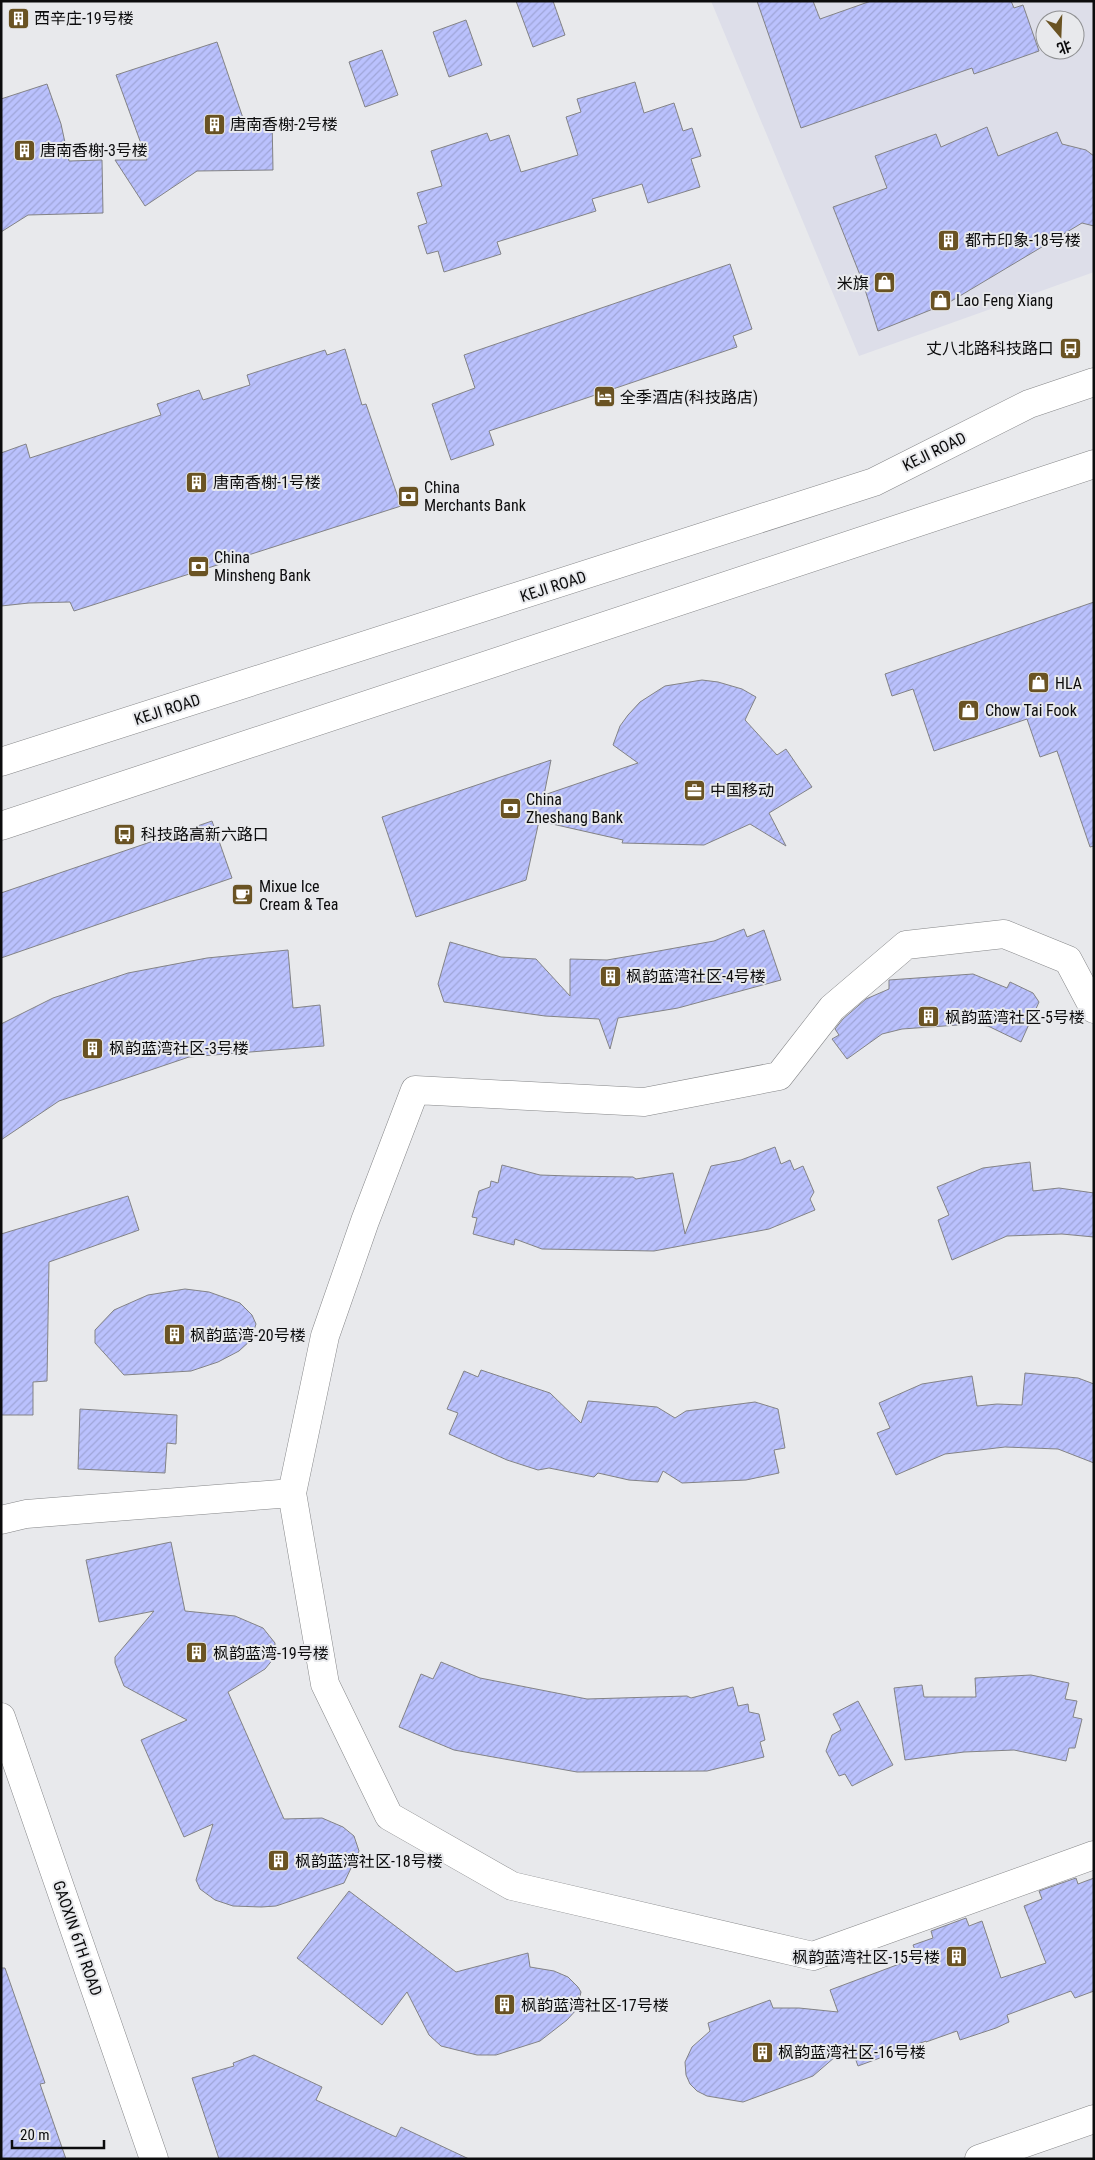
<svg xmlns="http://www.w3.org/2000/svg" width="1095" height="2160" viewBox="0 0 1095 2160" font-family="'Roboto Condensed','Noto Sans SC',sans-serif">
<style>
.built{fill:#dddee9;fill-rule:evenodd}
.building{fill:url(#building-hatch);stroke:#838386}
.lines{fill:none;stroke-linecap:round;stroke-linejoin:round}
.minor-casing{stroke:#858688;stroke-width:29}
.major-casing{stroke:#858688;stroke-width:29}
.minor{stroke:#fff;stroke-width:28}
.major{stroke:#fff;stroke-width:28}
.labels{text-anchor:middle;stroke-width:4;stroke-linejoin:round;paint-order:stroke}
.poi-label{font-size:16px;fill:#0c0c0d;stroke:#e8e9ec;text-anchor:start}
.street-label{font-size:16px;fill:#0c0c0d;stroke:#e8e9ec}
</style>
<defs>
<pattern id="building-hatch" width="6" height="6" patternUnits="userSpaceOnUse" patternTransform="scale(1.25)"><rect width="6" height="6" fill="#bac1fd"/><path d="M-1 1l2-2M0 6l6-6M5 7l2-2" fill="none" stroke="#9fa5d8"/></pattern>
</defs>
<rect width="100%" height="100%" fill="#e8e9ec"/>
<path class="built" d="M711,1H1094V272L859,356ZM1045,20H1075V50H1045Z"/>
<g class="building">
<polygon points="516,1 553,1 565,35 533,47"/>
<polygon points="757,1 813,1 820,19 871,1 1011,1 1014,8 1023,5 1039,51 974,74 972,68 801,128"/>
<polygon points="466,20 482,65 449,77 433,32"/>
<polygon points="217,42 243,118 272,117 273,170 197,171 145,206 115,160 147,160 116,75"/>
<polygon points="382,50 398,95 365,107 349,62"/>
<polygon points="635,82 644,113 674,103 683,131 692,128 701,156 691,159 700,187 648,203 642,184 592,199 596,211 497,242 501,254 444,272 438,251 427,254 418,226 427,223 417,193 442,186 431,151 487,133 490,141 509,135 521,172 578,155 566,117 581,112 577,99"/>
<polygon points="47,84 61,124 69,161 102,160 103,213 28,215 1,232 1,99"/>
<polygon points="987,127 998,156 1057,132 1062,144 1086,150 1094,156 1094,226 1082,223 948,303 878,331 862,280 833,207 887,188 875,156 936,134 941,147"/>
<polygon points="730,264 752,329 733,336 737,347 489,431 494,445 451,460 432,404 475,388 464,355"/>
<polygon points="345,349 362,405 366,404 401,506 74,611 70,602 29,603 1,606 1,453 26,444 30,458 161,415 157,404 199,390 203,400 250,385 247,375 325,350 327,355"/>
<polygon points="1094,602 1094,846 1090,847 1057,751 1040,757 1027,719 934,751 913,689 892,696 885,674"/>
<polygon points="702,680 718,682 742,689 756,697 745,720 777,755 786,749 812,787 769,813 786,846 750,824 704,845 622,843 623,840 539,821 526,880 416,917 382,817 551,760 544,795 638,763 613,745 620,726 628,715 640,702 665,686"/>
<polygon points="212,821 232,878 1,958 1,893"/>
<polygon points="744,929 747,937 764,930 781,980 678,1008 618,1018 610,1049 599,1019 545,1016 444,1002 438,984 450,942 501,957 536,959 570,996 570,959 607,960 642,954 714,941"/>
<polygon points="288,950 293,1008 320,1005 324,1046 189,1057 59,1101 1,1140 1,1024 53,998 128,973 207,958"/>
<polygon points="973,974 1007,988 1010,982 1033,993 1039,1002 1021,1042 988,1026 972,1024 902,1029 882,1034 847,1059 832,1039 839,1035 835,1029 843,1019 866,999 889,989 889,980"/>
<polygon points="775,1147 781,1164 790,1160 794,1170 803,1166 814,1192 810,1199 815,1210 769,1229 654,1251 542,1249 515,1239 514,1245 473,1234 477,1218 472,1217 479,1191 490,1187 491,1181 498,1183 502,1165 540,1175 569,1176 633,1177 636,1179 673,1173 685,1234 711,1166 741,1160"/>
<polygon points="1030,1162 1033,1191 1059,1188 1094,1193 1094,1237 1062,1234 1007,1236 952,1260 938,1220 949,1215 937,1187 983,1168"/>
<polygon points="128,1196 139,1230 49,1262 47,1381 33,1382 33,1415 1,1415 1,1234"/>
<polygon points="185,1289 209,1292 240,1303 252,1315 256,1324 251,1340 239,1351 218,1362 191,1371 124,1375 95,1343 95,1330 114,1310 148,1295"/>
<polygon points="481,1370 550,1393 581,1423 588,1401 657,1407 675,1418 686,1411 755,1402 778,1409 785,1448 774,1450 779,1473 746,1480 682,1483 663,1471 658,1482 629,1480 598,1473 594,1477 549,1468 538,1470 507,1460 449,1434 458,1413 447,1409 464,1371 478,1377"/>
<polygon points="1025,1373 1078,1378 1094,1384 1094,1463 1058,1449 1005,1447 945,1454 896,1475 877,1433 890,1428 879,1403 922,1384 972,1376 977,1406 997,1404 1022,1405"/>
<polygon points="80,1409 177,1415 176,1444 167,1443 165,1473 78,1469"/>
<polygon points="171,1542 185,1611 235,1616 263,1628 275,1643 274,1658 265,1669 228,1692 284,1819 322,1818 343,1827 354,1836 359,1851 344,1883 276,1906 261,1907 233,1906 215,1900 200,1889 196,1880 213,1824 184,1837 141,1740 187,1720 124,1686 115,1663 115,1657 154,1611 99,1622 86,1560"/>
<polygon points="441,1662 480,1678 587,1699 687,1696 691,1698 733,1687 738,1706 748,1704 749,1712 759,1714 765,1740 760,1742 764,1757 707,1771 577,1772 454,1750 399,1727 421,1674 433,1679"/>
<polygon points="1031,1675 1069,1683 1065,1699 1077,1701 1073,1717 1082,1719 1075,1748 1069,1748 1066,1761 1014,1750 964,1752 905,1760 894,1688 922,1685 924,1697 976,1697 975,1678"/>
<polygon points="858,1701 893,1765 852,1786 845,1774 839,1776 826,1751 832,1735 841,1730 833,1714"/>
<polygon points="1076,1878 1078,1884 1094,1878 1094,1991 1075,1998 1071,1991 1007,2015 1009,2022 996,2028 960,2040 957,2031 926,2042 926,2041 858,2066 850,2044 813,2076 743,2102 707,2096 697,2091 690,2084 686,2075 685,2062 692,2047 710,2031 708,2023 770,2000 773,2008 799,2008 838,2012 830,1990 918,1957 913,1945 933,1938 931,1931 966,1918 969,1926 982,1921 1001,1978 1046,1963 1024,1906 1042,1899 1039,1891"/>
<polygon points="349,1891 456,1972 528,1953 530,1967 554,1971 568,1977 578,1987 581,1992 577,2009 567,2020 540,2041 496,2055 477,2055 441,2046 429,2035 407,1992 382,2025 297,1958"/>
<polygon points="1,1968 5,1968 45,2083 40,2084 66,2159 1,2159"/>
<polygon points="254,2055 322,2087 316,2100 396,2137 401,2127 469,2159 219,2159 192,2078 234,2066 233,2063"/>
</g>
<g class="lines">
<defs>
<g id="minor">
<polyline points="1094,1009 1068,960 1004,934 906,945 832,1008 779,1076 644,1102 415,1090 365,1221 325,1336 292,1493 325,1684 389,1816 512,1886 813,1956 1094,1855"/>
<polyline points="1,1520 26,1514 292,1493"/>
<polyline points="1,1717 154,2159"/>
<polyline points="979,2159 1094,2119"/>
</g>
<g id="major">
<polyline points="1,762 874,482 1029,404 1094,382"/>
<polyline points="1,826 1094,464"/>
</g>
</defs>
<use href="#minor" class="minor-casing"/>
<use href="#major" class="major-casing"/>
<use href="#minor" class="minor"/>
<use href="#major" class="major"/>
</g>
<defs>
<symbol id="building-square" viewBox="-11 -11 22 22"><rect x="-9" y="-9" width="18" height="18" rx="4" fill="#6a5323" stroke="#e8e9ec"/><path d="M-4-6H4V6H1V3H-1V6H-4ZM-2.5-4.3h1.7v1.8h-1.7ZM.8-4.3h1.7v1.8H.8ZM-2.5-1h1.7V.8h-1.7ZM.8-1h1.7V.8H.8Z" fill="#fff"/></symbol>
<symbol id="shop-square" viewBox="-11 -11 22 22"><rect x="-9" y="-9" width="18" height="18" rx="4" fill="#6a5323" stroke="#e8e9ec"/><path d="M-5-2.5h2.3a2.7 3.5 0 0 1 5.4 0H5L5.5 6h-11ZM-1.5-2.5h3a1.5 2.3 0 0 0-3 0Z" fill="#fff"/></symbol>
<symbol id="bus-square" viewBox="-11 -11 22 22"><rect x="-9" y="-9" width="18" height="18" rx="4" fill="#6a5323" stroke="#e8e9ec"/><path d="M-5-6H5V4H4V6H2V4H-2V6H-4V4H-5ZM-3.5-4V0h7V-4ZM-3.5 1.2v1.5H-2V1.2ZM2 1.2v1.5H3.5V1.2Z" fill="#fff"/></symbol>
<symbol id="hotel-square" viewBox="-11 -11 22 22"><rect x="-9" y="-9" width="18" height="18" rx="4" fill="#6a5323" stroke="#e8e9ec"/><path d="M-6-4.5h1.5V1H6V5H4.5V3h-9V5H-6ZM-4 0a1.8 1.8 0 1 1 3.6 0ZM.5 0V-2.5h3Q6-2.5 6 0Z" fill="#fff"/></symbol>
<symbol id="bank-square" viewBox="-11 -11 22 22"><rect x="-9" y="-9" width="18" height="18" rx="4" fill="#6a5323" stroke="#e8e9ec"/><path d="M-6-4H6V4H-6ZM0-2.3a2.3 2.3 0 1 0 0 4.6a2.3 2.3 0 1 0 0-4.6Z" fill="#fff"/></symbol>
<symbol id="office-square" viewBox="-11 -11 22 22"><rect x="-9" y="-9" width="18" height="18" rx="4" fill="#6a5323" stroke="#e8e9ec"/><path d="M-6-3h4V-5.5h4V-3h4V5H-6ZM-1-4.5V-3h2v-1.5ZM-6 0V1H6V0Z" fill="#fff"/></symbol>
<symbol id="cafe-square" viewBox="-11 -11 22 22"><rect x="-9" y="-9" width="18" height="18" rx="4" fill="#6a5323" stroke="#e8e9ec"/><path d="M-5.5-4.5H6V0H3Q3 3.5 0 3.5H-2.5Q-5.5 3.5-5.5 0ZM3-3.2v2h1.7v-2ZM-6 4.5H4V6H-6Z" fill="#fff"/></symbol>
</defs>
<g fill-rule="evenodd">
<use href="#building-square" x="6" y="6" width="25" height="25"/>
<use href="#building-square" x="202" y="112" width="25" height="25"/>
<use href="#building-square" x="12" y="138" width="25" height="25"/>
<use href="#building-square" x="936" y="228" width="25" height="25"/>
<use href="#shop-square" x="872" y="270" width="25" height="25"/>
<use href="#shop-square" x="928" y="288" width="25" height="25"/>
<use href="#bus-square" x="1058" y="336" width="25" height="25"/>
<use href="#hotel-square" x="592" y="384" width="25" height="25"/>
<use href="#building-square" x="184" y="470" width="25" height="25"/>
<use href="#bank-square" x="396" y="484" width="25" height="25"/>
<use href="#bank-square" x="186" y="554" width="25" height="25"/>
<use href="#shop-square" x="1026" y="670" width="25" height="25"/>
<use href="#shop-square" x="956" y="698" width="25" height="25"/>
<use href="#office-square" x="682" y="778" width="25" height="25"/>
<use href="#bank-square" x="498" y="796" width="25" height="25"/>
<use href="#bus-square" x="112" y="822" width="25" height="25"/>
<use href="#cafe-square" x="230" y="882" width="25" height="25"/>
<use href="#building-square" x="598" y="964" width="25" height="25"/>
<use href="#building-square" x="916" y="1004" width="25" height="25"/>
<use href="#building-square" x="80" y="1036" width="25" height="25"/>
<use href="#building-square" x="162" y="1322" width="25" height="25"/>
<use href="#building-square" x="184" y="1640" width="25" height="25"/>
<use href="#building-square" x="266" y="1848" width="25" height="25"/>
<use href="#building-square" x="944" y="1944" width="25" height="25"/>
<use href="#building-square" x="492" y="1992" width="25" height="25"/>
<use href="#building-square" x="750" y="2040" width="25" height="25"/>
</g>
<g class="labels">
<g class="poi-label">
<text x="34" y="24">西辛庄-19号楼</text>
<text x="230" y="130">唐南香榭-2号楼</text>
<text x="40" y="156">唐南香榭-3号楼</text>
<text x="965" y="246">都市印象-18号楼</text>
<text x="869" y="289" text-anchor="end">米旗</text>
<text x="956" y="306">Lao Feng Xiang</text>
<text x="1054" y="354" text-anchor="end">丈八北路科技路口</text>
<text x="620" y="403">全季酒店(科技路店)</text>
<text x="213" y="488">唐南香榭-1号楼</text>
<text x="424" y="493">China<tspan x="424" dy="18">Merchants Bank</tspan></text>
<text x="214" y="563">China<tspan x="214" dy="18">Minsheng Bank</tspan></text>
<text x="1055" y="689">HLA</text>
<text x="985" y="716">Chow Tai Fook</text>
<text x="710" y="796">中国移动</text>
<text x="526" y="805">China<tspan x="526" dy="18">Zheshang Bank</tspan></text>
<text x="141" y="840">科技路高新六路口</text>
<text x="259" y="892">Mixue Ice<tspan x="259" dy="18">Cream &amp; Tea</tspan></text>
<text x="626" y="982">枫韵蓝湾社区-4号楼</text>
<text x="945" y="1023">枫韵蓝湾社区-5号楼</text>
<text x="109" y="1054">枫韵蓝湾社区-3号楼</text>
<text x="190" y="1341">枫韵蓝湾-20号楼</text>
<text x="213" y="1659">枫韵蓝湾-19号楼</text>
<text x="295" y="1867">枫韵蓝湾社区-18号楼</text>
<text x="940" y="1963" text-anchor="end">枫韵蓝湾社区-15号楼</text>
<text x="521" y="2011">枫韵蓝湾社区-17号楼</text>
<text x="778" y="2058">枫韵蓝湾社区-16号楼</text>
</g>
<g class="street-label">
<text transform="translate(934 451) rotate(-26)" y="6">KEJI ROAD</text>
<text transform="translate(553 586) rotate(-18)" y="6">KEJI ROAD</text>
<text transform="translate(167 709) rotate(-18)" y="6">KEJI ROAD</text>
<text transform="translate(78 1938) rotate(71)" y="6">GAOXIN 6TH ROAD</text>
</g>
</g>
<rect width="1095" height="2160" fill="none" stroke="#0c0c0d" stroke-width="5"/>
<g transform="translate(1060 35) rotate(161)"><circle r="24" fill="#e8e9ec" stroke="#909193"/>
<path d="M0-4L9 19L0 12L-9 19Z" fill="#6a5323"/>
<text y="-8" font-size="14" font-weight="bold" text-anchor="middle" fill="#0c0c0d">北</text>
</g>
<path d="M12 2140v8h92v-8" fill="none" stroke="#0c0c0d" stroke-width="2.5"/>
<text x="20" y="2140" font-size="15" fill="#0c0c0d" stroke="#e8e9ec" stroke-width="4" paint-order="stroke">20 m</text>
</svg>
